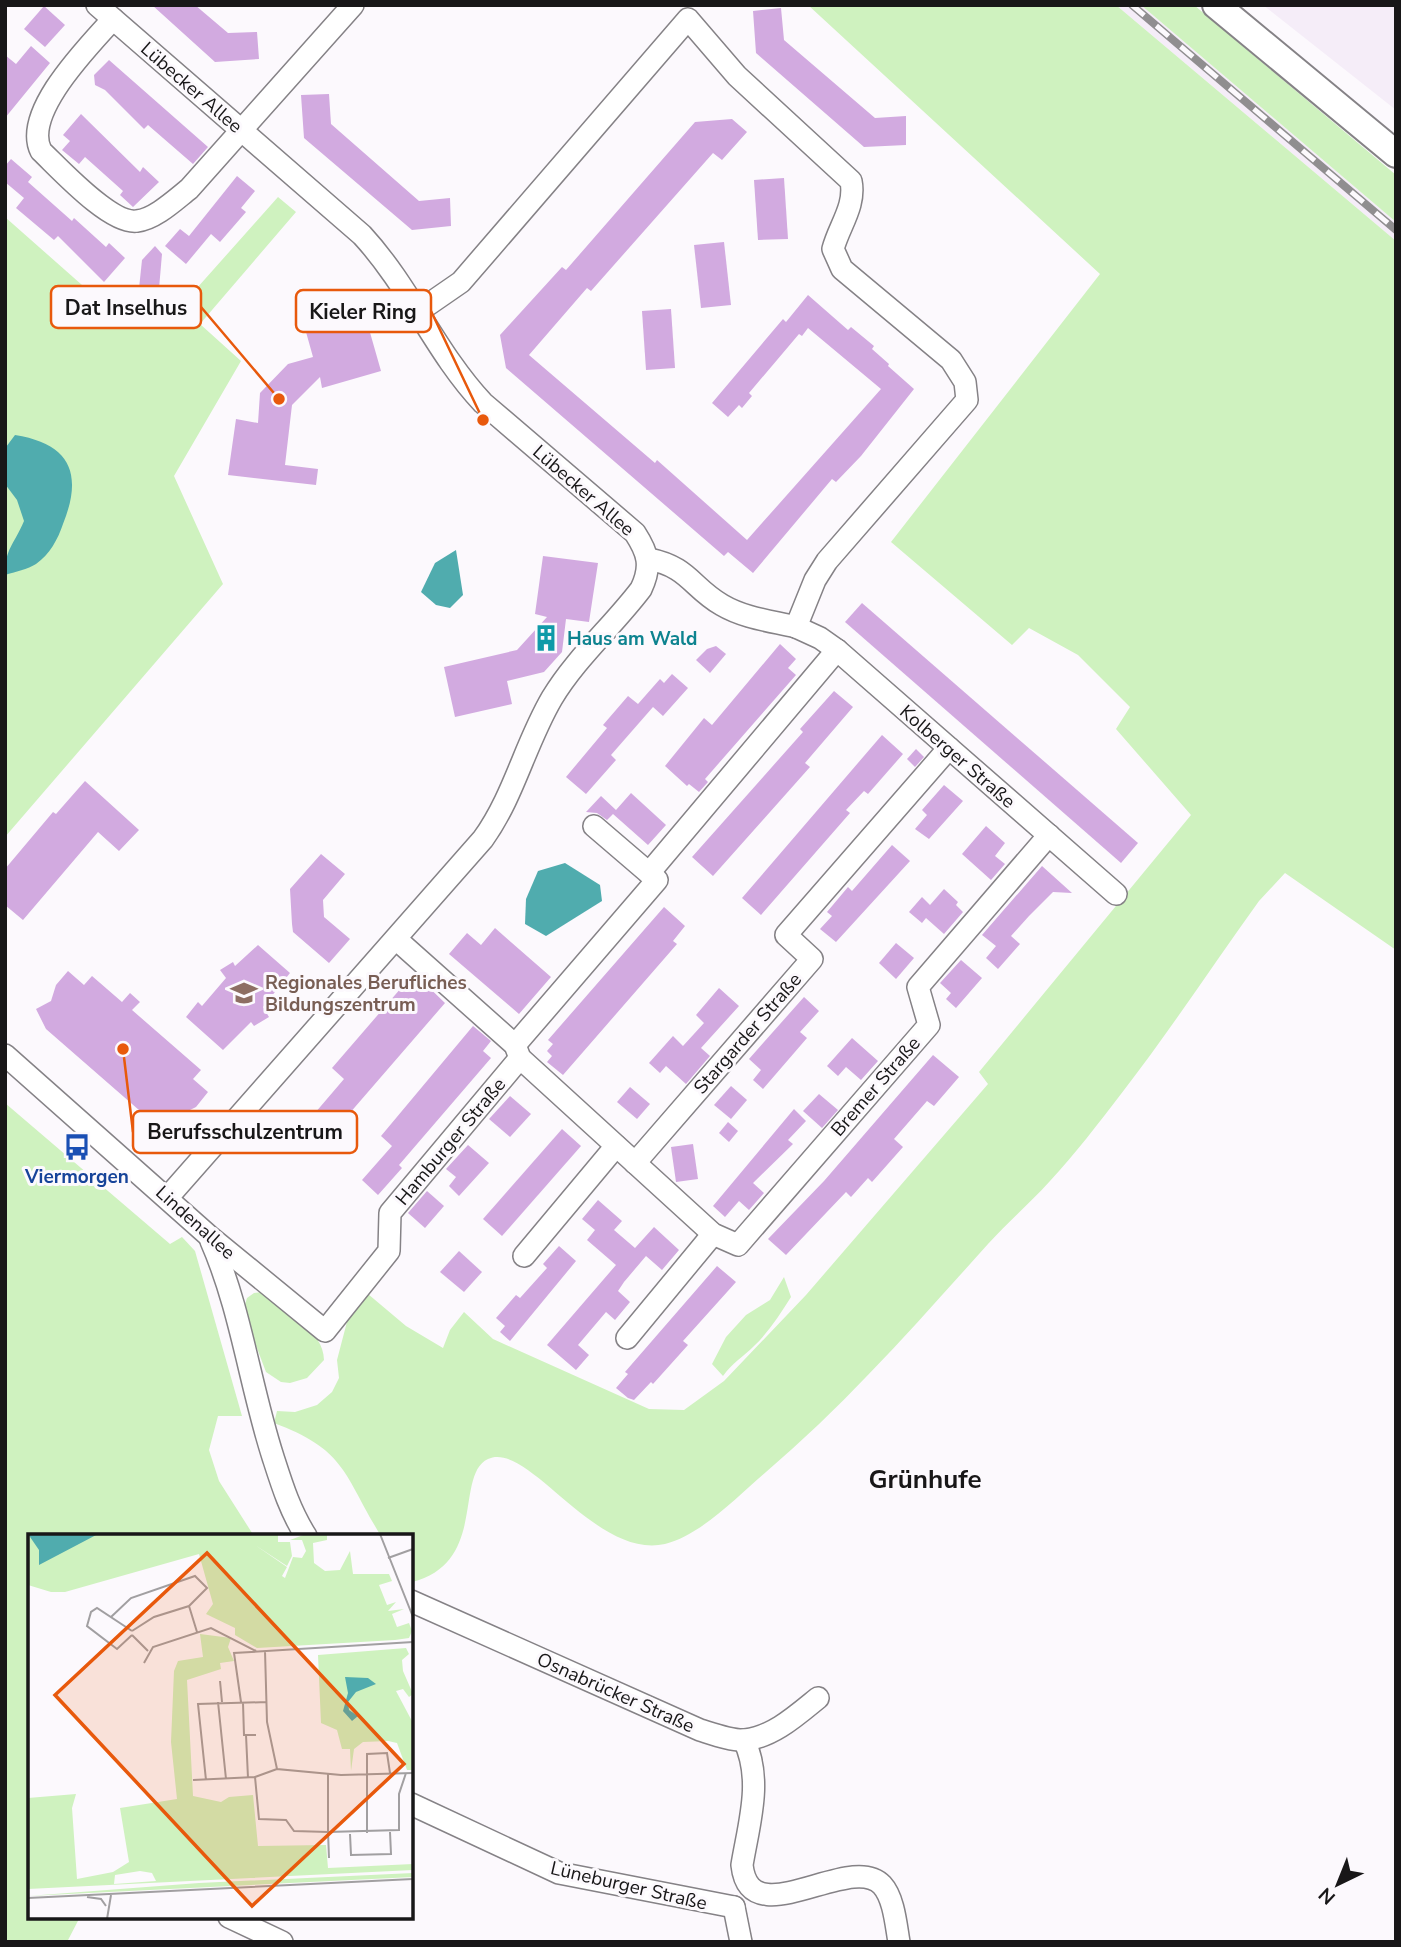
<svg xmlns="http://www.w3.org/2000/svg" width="1401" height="1947" viewBox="0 0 1401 1947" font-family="'Nunito Sans',sans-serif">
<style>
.built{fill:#f5edf8}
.green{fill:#cff2bf}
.water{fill:#50acae}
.building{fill:#d2aae0}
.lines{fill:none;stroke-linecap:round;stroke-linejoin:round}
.minor-casing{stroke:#858286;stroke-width:24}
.major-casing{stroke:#858286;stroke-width:30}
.minor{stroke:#fff;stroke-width:21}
.major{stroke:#fff;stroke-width:26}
.rail-casing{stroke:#908e90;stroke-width:8}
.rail{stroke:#fcf9fd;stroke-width:5;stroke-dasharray:16;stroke-linecap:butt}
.labels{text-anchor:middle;stroke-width:6;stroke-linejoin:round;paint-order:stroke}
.street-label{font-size:19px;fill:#181718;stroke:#fcf9fd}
.culture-label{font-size:19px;font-weight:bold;fill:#0d838f;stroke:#fcf9fd;text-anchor:start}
.education-label{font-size:19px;font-weight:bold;fill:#785e54;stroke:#fcf9fd;text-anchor:start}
.transit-label{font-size:19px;font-weight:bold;fill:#164399;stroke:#fcf9fd}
.district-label{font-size:26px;font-weight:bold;fill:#181718;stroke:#fcf9fd}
.inset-road{fill:none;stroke:#a19fa1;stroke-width:2}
.view{fill:#e8590c;fill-opacity:0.15;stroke:#e8590c;stroke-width:3.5}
.inset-edge{fill:none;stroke:#181718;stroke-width:3.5}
.leader{fill:none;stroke:#e8590c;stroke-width:2.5}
.callout-dot{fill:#e8590c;stroke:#fcf9fd;stroke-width:2.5}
.callout{fill:#fcf9fd;stroke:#e8590c;stroke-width:2.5}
.callout-label{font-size:21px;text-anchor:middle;font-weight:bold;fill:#181718}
</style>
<rect width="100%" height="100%" fill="#fcf9fd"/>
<g class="built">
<polygon points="1116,5 1141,5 1396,222 1396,241"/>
<polygon points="1263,5 1396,5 1396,110"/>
</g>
<g class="green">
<path d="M808,5H1116L1396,241V950L1285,873L1259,901C1213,965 1169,1032 1121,1094C1098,1124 1075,1154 1050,1181C1030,1203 1008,1222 988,1244C917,1323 847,1403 766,1472C738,1496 701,1535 665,1544C595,1560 528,1440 488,1459C454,1475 488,1563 412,1582L411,1536H381C344,1476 347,1450 274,1423L277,1411L295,1412L317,1405L332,1392L339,1378L337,1360L348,1318L368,1294L406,1326L443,1348L450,1330L464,1312L493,1339L649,1409L684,1410L724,1381L806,1295L988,1084L979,1072L1191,815L1116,729L1130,707L1078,655L1029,628L1012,645L891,542L1100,274Z"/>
<polygon points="1141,5 1194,5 1396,175 1396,222"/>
<polygon points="278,197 296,212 200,324 241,361 174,476 223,584 5,837 5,217 99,300 181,306"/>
<polygon points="5,1103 170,1244 182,1237 195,1251 242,1416 218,1416 209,1450 219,1481 254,1536 30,1536 30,1917 80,1917 67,1942 5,1942"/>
<path d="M784,1277L791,1297C780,1314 769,1332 754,1346C743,1357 732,1363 723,1376L712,1364L726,1337L746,1315L770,1300Z"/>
<path d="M262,1292C284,1310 324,1330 324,1360L307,1378L290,1383L281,1382L266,1372L243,1311L247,1298L254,1293Z"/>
</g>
<g class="water">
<path d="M15,435C71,444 83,474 63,524C58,539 50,554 36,564C28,569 15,572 5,575C5,548 14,545 24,521L17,500L5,484L6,447Z"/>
<polygon points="456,550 463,595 450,608 436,605 421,592 435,563"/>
<polygon points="565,863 600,885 602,901 546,936 525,924 526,899 538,871"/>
</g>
<g class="building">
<polygon points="152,5 195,5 228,33 257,32 259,59 215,62"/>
<polygon points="44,6 65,25 45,47 24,29"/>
<polygon points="781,8 784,40 875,118 906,116 906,145 864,147 756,53 753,11"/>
<polygon points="31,46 50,63 5,118 5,55 16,64"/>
<polygon points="109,60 208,147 193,164 148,125 144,129 105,90 95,85 94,75"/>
<polygon points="329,94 331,124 419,201 450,198 451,226 412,230 304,138 301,95"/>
<polygon points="81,114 140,172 143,167 159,182 133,207 120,195 123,191 85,157 79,164 62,150 70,141 63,135"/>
<polygon points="732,119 747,132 722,160 713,153 591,291 587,288 529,355 655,463 657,460 747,540 881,389 808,328 802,336 799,334 749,393 752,396 742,408 739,405 728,417 712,403 783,319 786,322 808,295 848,330 851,327 874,346 872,349 889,364 888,366 914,389 861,456 836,482 832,479 753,573 728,552 724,556 506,368 500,335 562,267 566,270 695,122"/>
<polygon points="11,159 32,177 28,182 72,221 74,218 106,247 109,243 125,258 104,282 58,236 54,240 16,208 24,198 5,182 5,166"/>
<polygon points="237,176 255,191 241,208 246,212 220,242 211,234 186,264 165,246 180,229 189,236"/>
<polygon points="784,178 788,239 758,240 754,180"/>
<polygon points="724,242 731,305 701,308 694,245"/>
<polygon points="155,246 162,254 158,300 138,298 142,260"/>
<polygon points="671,309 675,368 646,370 642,311"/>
<polygon points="365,315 381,371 322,388 320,377 292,405 285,465 318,469 316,485 228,475 236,419 258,423 260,393 288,364 313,357 306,332"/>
<polygon points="543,556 598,563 589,622 566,619 562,652 544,672 507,681 512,704 455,717 444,667 517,650 547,617 535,614"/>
<polygon points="862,603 1138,843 1121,863 845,622"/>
<polygon points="780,644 796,659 788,668 796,675 705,779 708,782 699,792 689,784 687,786 665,766 704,718 712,725"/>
<polygon points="716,646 726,654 710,673 696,660 707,649"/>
<polygon points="672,674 688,688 663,716 653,707 611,755 616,760 586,794 566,777 607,728 603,725 628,696 638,704 660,679 664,683"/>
<polygon points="834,691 853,707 805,763 810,767 713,876 692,857 803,732 800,729"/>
<polygon points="882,735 903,754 868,794 864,791 846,810 850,813 761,915 742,898"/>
<polygon points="916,749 924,757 915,767 907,759"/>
<polygon points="85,781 139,830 119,851 98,832 23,920 5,905 5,869 53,812 56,814"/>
<polygon points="944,785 963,801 929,839 915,829 927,815 922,810"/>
<polygon points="631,793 666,825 648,845 613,814 607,820 597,813 586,812 601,796 616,810"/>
<polygon points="986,826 1005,843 995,856 1005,864 991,880 962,854"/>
<polygon points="892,845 910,861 836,942 820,929 832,916 827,912 848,887 852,891"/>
<polygon points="321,854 345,874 323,900 324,917 350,939 329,963 293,932 292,924 290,889"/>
<polygon points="1042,866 1072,893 1053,892 1029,916 1011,936 1020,944 998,969 986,958 996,946 982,935"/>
<polygon points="944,889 958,902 956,905 963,912 944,934 926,918 922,923 909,912 922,897 930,905"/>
<polygon points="664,907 685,926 673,941 677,944 563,1075 547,1062 552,1056 547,1051 553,1044 548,1040"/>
<polygon points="495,928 551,977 519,1014 449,954 467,933 481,945"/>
<polygon points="896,943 914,958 896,979 879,963"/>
<polygon points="258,945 290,973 263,1007 269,1017 254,1026 251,1022 223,1050 186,1017 198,1002 202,1006 226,978 220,970 233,962 235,966"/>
<polygon points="961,960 982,978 956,1008 946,999 951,993 940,983"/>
<polygon points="68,971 84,985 92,976 122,1002 130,993 140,1002 132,1010 201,1070 193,1079 208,1092 196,1107 182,1114 177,1130 155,1124 46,1029 36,1009 51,1001 56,985"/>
<polygon points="414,973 445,1003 323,1144 303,1127 344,1079 332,1068"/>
<polygon points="719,988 739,1006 701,1048 710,1056 686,1084 666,1066 660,1073 649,1063 673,1036 683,1046 704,1023 696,1015"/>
<polygon points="804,997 819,1011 800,1032 807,1038 763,1089 753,1080 761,1070 749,1059"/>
<polygon points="473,1026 491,1041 483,1051 491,1058 399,1165 402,1168 378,1195 362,1180 392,1146 381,1136"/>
<polygon points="852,1038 878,1061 861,1080 846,1067 838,1076 827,1066"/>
<polygon points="933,1055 959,1077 934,1106 927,1101 894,1139 903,1147 872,1182 868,1178 851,1197 846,1192 786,1255 768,1239 824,1181"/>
<polygon points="731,1086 747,1100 731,1119 714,1105"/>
<polygon points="630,1087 650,1104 637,1119 617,1102"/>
<polygon points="819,1094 838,1110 822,1128 803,1111"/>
<polygon points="510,1096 531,1114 510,1137 489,1119"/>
<polygon points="794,1109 806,1121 788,1140 793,1144 753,1183 764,1193 749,1210 739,1201 725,1217 713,1206"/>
<polygon points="728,1122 738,1131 729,1142 719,1133"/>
<polygon points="562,1129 581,1146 502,1236 483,1219"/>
<polygon points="693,1144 698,1179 676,1182 671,1147"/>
<polygon points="468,1145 489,1163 459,1196 449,1186 456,1177 446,1169"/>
<polygon points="427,1191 444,1206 425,1228 408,1213"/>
<polygon points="598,1200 622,1221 614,1230 635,1248 654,1227 679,1250 662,1270 646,1256 624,1282 618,1291 630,1302 615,1320 606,1312 578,1345 589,1355 576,1370 547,1345 616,1265 587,1240 595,1230 582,1219"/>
<polygon points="559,1246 576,1261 510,1341 500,1332 505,1326 496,1318 516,1295 520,1298 547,1268 543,1264"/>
<polygon points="459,1251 482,1272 464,1292 440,1272"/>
<polygon points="717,1266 736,1282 683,1341 688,1345 653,1384 651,1382 634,1400 628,1398 616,1388 628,1374 625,1372"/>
</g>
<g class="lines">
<defs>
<g id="minor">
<path d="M97,5L362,235C410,287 435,352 483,403L635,533C648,553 652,566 641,589C613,626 576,658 552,698C525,744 514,796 483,839L168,1197"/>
<path d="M113,19C88,47 22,113 41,151C60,169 111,225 137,221C155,219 175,200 189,189L353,5"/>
<path d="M419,311L461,282L688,19L737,76L851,181C856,206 839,226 833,249L842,269L951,360L965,382L967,400L827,561L815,580L796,627C771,621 744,618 722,605C691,587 689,567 649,559"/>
<polyline points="796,627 820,638 837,650 1116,894"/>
<polyline points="649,873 837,650"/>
<polyline points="396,939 515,1045 520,1058 713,1234 738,1245 929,1025 918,987 1049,835"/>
<polyline points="515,1045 657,880 594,826"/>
<polyline points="5,1055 209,1236 325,1331 389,1251 390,1213 520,1058"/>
<polyline points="635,1163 812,959 786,935 949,748"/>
<path d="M211,1241C241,1309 250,1386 273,1457C282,1485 290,1511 306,1536"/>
<polyline points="524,1256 616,1146"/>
<polyline points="627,1338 713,1234"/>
<path d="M411,1601L700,1730C713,1734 732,1741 745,1740C773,1737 797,1715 818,1698"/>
<path d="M744,1740C763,1780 749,1823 742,1865C750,1937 850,1851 882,1885C894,1898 896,1925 899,1942"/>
<polyline points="411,1804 559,1873 734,1907"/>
<polyline points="734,1907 741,1942"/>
<polyline points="229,1917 282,1942"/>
</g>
<polyline id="major" points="1216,5 1396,154"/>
</defs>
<use href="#minor" class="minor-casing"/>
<use href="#major" class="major-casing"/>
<use href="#minor" class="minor"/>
<use href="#major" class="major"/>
<defs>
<polyline id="rail" points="1132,5 1396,230"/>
</defs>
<use href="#rail" class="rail-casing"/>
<use href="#rail" class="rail"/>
</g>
<defs>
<symbol id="building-bare" viewBox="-9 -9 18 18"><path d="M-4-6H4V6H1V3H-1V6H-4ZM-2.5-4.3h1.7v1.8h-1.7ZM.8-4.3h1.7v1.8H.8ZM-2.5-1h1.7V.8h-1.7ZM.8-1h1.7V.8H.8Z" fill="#0f9aa8" stroke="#fcf9fd" stroke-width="2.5" paint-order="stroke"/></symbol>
<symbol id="school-bare" viewBox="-9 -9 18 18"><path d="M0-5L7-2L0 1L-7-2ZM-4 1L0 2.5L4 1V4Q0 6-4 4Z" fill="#8d6e63" stroke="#fcf9fd" stroke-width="2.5" paint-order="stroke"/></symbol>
<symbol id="bus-bare" viewBox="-9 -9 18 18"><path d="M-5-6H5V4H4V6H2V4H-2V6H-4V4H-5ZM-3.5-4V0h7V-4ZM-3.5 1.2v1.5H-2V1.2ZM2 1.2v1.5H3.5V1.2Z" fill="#1a4fb4" stroke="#fcf9fd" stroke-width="2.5" paint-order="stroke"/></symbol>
</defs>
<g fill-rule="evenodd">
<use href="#building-bare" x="527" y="619" width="38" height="38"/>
<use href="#school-bare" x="225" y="974" width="38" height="38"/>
<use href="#bus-bare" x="58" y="1128" width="38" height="38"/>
</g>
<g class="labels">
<g class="street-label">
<text transform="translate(192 87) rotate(41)" y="7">Lübecker Allee</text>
<text transform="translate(584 490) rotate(41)" y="7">Lübecker Allee</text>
<text transform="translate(958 756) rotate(41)" y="7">Kolberger Straße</text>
<text transform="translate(747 1033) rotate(-49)" y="7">Stargarder Straße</text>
<text transform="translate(875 1086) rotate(-49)" y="7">Bremer Straße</text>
<text transform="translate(450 1141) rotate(-50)" y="7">Hamburger Straße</text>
<text transform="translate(196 1222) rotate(42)" y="7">Lindenallee</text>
<text transform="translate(616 1692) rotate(24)" y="7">Osnabrücker Straße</text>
<text transform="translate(629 1885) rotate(13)" y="7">Lüneburger Straße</text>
</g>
<g class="culture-label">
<text x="567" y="645">Haus am Wald</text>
</g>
<g class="education-label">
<text x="265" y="989">Regionales Berufliches<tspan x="265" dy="22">Bildungszentrum</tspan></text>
</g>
<g class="transit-label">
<text x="77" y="1183">Viermorgen</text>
</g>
<g class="district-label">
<text x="925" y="1488">Grünhufe</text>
</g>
</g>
<g transform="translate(28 1534)">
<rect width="385" height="385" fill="#fcf9fd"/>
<path d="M0,0H250V8H262L264,22L259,32L227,11L259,33L254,42L257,44L265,23L274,24L278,17L274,6H262L278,0H299V6L285,9L286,29L297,37L312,36L322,17L325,40H361L364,47L351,51L359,71L368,68L360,77L376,75L364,80L369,93L381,89L384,97L381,104L367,106L229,114L207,101V94L178,80L185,70L171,20L37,58H23L0,51ZM172,100L203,104L200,113L206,127L192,129L193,135L159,146L165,262L193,268L201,263L225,261L230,312L298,311L300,334L385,330V336L0,355V264L48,260L44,274L49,345L85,338L101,328L92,274L149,265L143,208L146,137L150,127L175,123ZM112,337L124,339L128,347L86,350L87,341ZM378,114L381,120L374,126L375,137L385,160L381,163L375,155L368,157L385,189V236H379L369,209L360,207L335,208L326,215L323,237L322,215H314L309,196L293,189L290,121ZM385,339V343L0,362L171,349Z" fill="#cff2bf" fill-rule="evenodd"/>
<path d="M0,0H70L11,31V16ZM317,143L340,144L348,150L328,158L320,168L321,176L330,182L324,187L315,177L320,159Z" fill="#50acae"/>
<path class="inset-road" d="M352,0L385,83M360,24L385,15M161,72L169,98M83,83L103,64L167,42L179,54L161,72L126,83L104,97M104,101L89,115L59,92L63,78L69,74L104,97M104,101L120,117M237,117L239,188L249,235L313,241L385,239M116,129L125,113L183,94L228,117M192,147L194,168M190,168L198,245M213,168L206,119L385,108M215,169L216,201H228M218,201L220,244M249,235L227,243L231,285L258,286L266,297L300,298V239M165,246L227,243M178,246L170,170L239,168M339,299V220L359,219L362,239M322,300L323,321L363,320L362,298M301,324L300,298L371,296V260L378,239M59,363L73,365L78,372M0,364L385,345M79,385L83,361"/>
<path class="view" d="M179,19L376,230L224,372L27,161Z"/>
<rect width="385" height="385" class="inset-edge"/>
</g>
<path class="leader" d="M279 399L201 307M483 420L431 311M123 1049L133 1132"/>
<g class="callout-dot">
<circle cx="279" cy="399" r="7"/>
<circle cx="483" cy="420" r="7"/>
<circle cx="123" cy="1049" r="7"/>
</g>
<g class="callout">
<rect x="51" y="286" width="150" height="42" rx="7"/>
<rect x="296" y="290" width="135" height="42" rx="7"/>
<rect x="133" y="1111" width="224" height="42" rx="7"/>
</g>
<g class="callout-label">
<text x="126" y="315">Dat Inselhus</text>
<text x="363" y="319">Kieler Ring</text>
<text x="245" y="1139">Berufsschulzentrum</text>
</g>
<rect width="1401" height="1947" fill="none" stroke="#181718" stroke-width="14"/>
<g transform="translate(1338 1884) rotate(223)" stroke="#fcf9fd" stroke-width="5" paint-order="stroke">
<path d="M0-5L12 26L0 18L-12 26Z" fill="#181718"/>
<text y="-10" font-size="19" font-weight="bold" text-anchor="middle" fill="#181718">N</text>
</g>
</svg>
